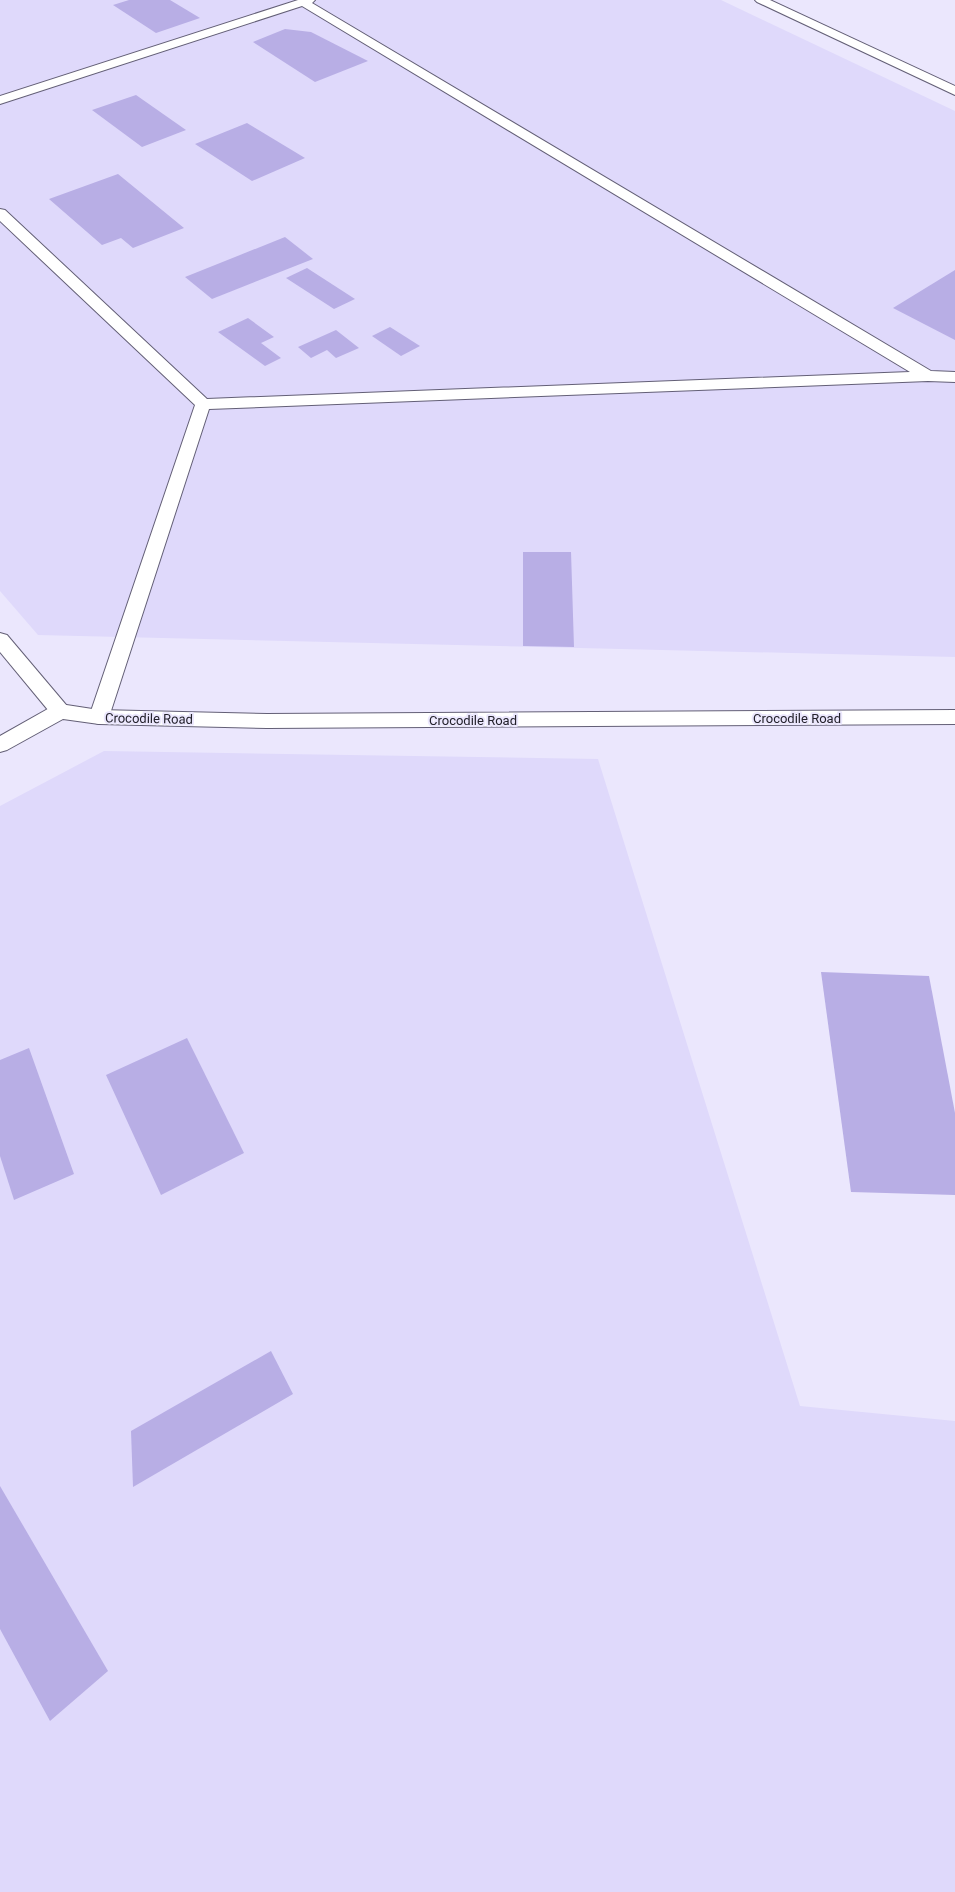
<svg xmlns="http://www.w3.org/2000/svg" width="955" height="1892" viewBox="0 0 955 1892" font-family="Roboto,sans-serif">
<style>
.built{fill:#dfd9fb}
.building{fill:#b8aee5}
.lines{fill:none;stroke-linecap:round;stroke-linejoin:round}
.service-casing{stroke:#635f76;stroke-width:2}
.minor-casing{stroke:#635f76;stroke-width:2}
.service{fill:#fff;fill-rule:evenodd}
.minor{fill:#fff;fill-rule:evenodd}
.labels{text-anchor:middle;stroke-width:4;stroke-linejoin:round;paint-order:stroke}
.street-label{font-size:13px;fill:#23212b;stroke:#ebe7fd}
</style>
<rect width="100%" height="100%" fill="#ebe7fd"/>
<g class="built">
<polygon points="0,0 721,0 955,111 955,657 38,635 0,591"/>
<polygon points="104,751 598,759 800,1406 955,1421 955,1892 0,1892 0,806"/>
</g>
<g class="building">
<polygon points="129,0 170,0 200,18 156,33 113,5"/>
<polygon points="285,29 311,32 368,61 315,82 253,42"/>
<polygon points="136,95 186,130 142,147 92,110"/>
<polygon points="247,123 305,158 252,181 195,144"/>
<polygon points="118,174 184,228 133,248 121,238 102,245 49,199"/>
<polygon points="285,237 313,259 212,299 185,277"/>
<polygon points="307,268 355,299 334,309 286,278"/>
<polygon points="955,270 955,340 893,308"/>
<polygon points="248,318 274,337 261,343 281,358 265,366 218,332"/>
<polygon points="390,327 420,346 401,356 372,336"/>
<polygon points="336,330 359,348 336,358 327,350 311,358 298,347"/>
<polygon points="523,552 571,552 574,647 523,646"/>
<polygon points="821,972 929,976 955,1113 955,1195 851,1192"/>
<polygon points="187,1038 244,1153 161,1195 106,1075"/>
<polygon points="29,1048 74,1174 14,1200 0,1156 0,1060"/>
<polygon points="271,1351 293,1394 133,1487 131,1431"/>
<polygon points="0,1486 108,1671 50,1721 0,1629"/>
</g>
<g class="lines">
<defs>
<g id="service">
<polygon points="298,0 315,0 312,3 931,371 955,372 955,382 928,381 209,409 109,717 106,722 99,724 92,722 89,717 195,405 0,221 0,209 5,210 207,399 910,372 302,6 0,104 0,96"/>
<polygon points="0,633 7,635 67,706 70,711 67,716 60,718 53,716 0,652"/>
</g>
<g id="minor">
<polygon points="755,0 770,0 955,86 955,95 757,2"/>
<polygon points="60,704 99,710 267,714 955,710 955,724 267,728 99,724 63,719 7,750 0,752 0,736 53,706"/>
</g>
</defs>
<use href="#service" class="service-casing"/>
<use href="#minor" class="minor-casing"/>
<use href="#service" class="service"/>
<use href="#minor" class="minor"/>
</g>
<g class="labels">
<g class="street-label">
<text transform="translate(149 718) rotate(1)" y="5">Crocodile Road</text>
<text x="797" y="723">Crocodile Road</text>
<text x="473" y="725">Crocodile Road</text>
</g>
</g>
</svg>
